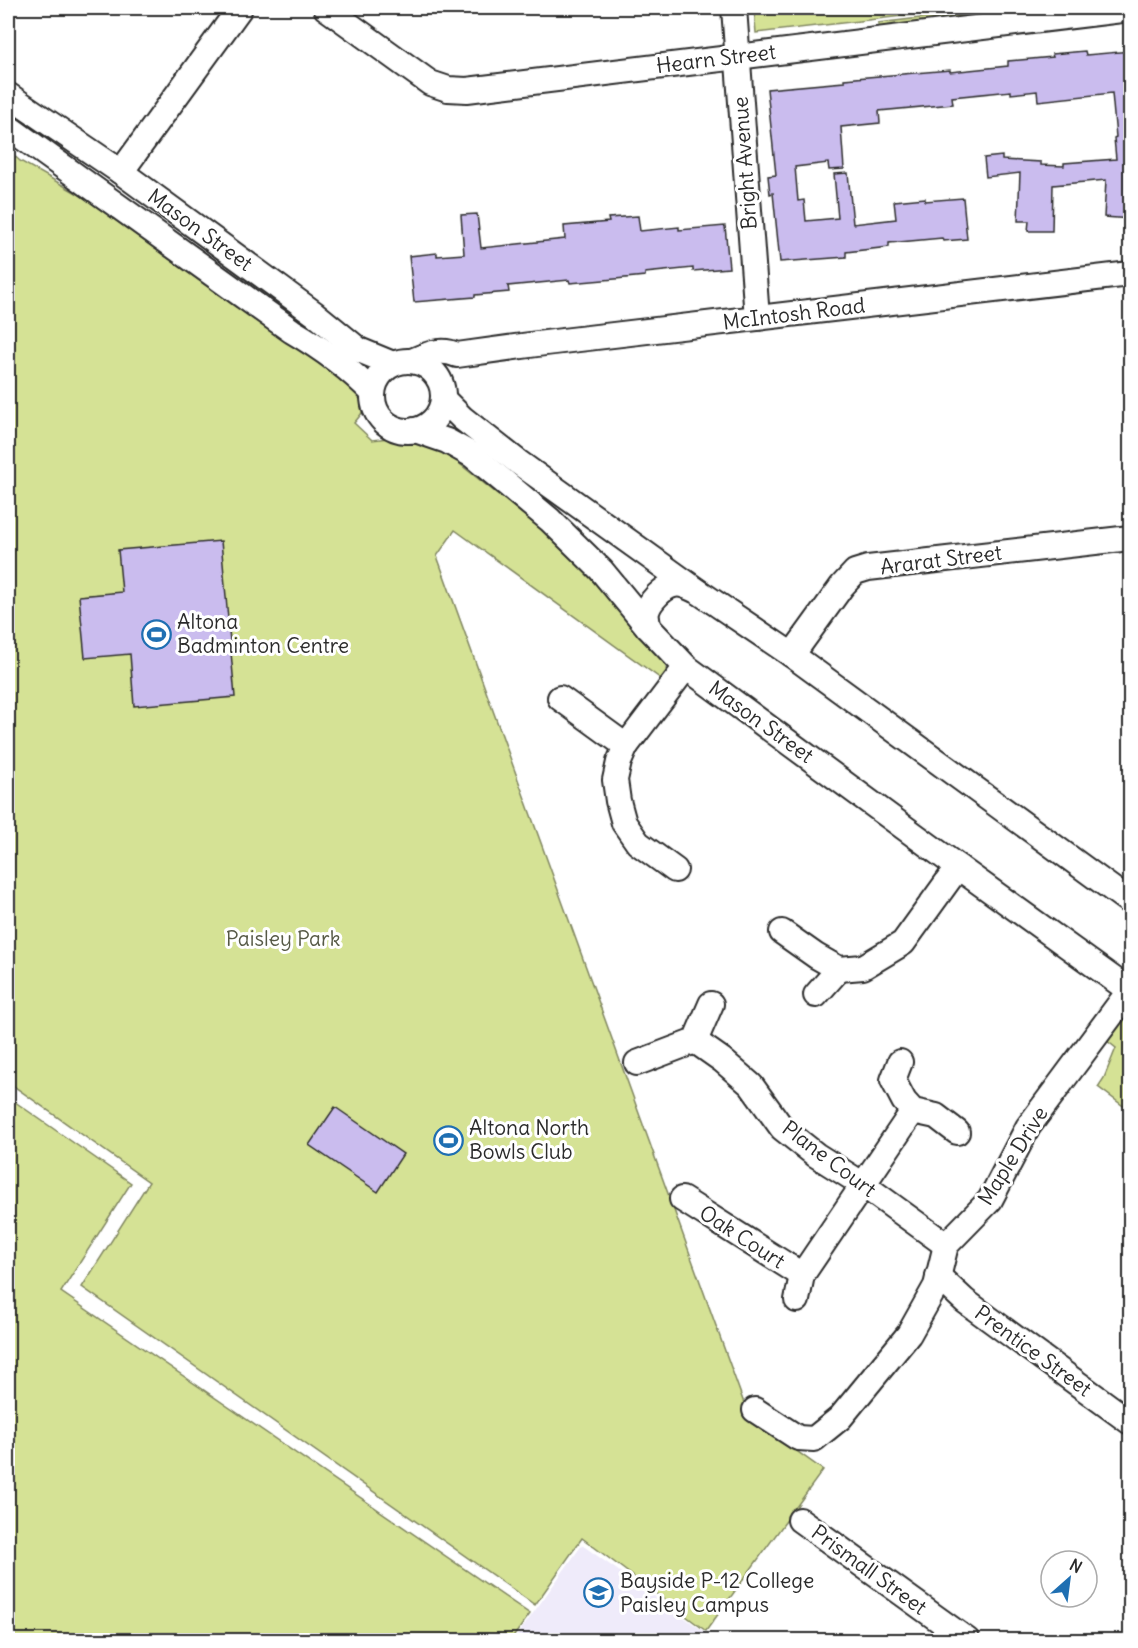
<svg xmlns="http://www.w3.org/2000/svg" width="1138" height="1648" viewBox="0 0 1138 1648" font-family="Delius,sans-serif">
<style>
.built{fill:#efebfa}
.green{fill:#d5e295;stroke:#808660;stroke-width:1.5}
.building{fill:#cabcee;stroke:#2b2b2b;stroke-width:1.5}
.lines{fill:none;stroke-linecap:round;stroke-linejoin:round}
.minor-casing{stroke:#2b2b2b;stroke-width:28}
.minor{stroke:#fff;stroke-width:24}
.labels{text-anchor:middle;stroke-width:6;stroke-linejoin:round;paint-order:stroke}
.street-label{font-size:21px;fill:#2b2b2b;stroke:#fff}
.poi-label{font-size:21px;fill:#2b2b2b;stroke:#fff;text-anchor:start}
.park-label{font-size:21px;fill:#565946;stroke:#fff}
</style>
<rect width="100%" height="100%" fill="#fff"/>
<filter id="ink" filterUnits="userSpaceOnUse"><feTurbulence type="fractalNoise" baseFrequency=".0167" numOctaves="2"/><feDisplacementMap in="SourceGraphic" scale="12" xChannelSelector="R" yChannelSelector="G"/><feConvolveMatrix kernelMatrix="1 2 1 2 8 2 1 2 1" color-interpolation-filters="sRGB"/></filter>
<g filter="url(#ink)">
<polygon class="built" points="582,1545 716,1640 514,1640"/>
<g class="green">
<polygon points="754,8 972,8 756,33"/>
<polygon points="1007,8 1004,12 998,16 878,29 878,23"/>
<path d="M8,150L20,161L80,195L236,307L249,309L363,394C367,410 363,412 354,423L372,440L397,437L417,438L464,457L460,464L561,545L664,661C667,669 667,673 664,681L455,530L437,556L749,1417L823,1470L706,1631L582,1538L535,1605L82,1287L149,1182L8,1082Z"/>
<polygon points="1127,1017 1130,1017 1130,1111 1098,1087 1104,1078 1116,1048 1106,1040 1116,1026"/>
<polygon points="8,1097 131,1183 61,1292 530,1614 511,1640 8,1640"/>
</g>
<g class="building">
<polygon points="1085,51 1086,55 1131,51 1131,219 1104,217 1106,180 1053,185 1052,231 1028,231 1029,221 1018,221 1020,173 986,177 984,158 1002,156 1002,160 1041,162 1041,165 1064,166 1064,163 1116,159 1114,138 1116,137 1112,93 1038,101 1037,91 1011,94 1011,91 952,97 953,104 879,111 880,123 841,127 844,169 829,170 828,163 795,167 798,201 804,200 806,221 838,218 834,174 848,173 853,224 896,219 894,201 925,198 925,201 963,198 967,239 943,241 942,238 889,243 889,247 846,252 846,257 780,262 773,193 770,194 768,176 776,175 767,89 844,82 844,79 950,70 950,72 1008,66 1008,61 1053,57 1052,54"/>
<polygon points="477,214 481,248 565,239 564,226 609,222 608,218 638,216 640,231 679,227 679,230 725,226 729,268 693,271 693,268 645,273 645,276 615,279 570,283 569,280 508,286 509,292 475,295 475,297 414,302 409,256 437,253 437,256 464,254 461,215"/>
<polygon points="221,541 235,697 134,706 130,654 85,658 79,596 122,592 118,550"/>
<polygon points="335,1107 403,1154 378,1192 309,1145"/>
</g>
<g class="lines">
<defs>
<g id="minor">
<polyline points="326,8 430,83 448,89 467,90 1130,9"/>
<polyline points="734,8 757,318"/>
<polyline points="8,95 121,172 315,314 359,350 393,364"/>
<path d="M8,127L292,331C321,348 349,368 373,393"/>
<polyline points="121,172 240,8"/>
<path d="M411,361C428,355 440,347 457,355L537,344L1130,274"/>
<circle cx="408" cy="396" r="35"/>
<polyline points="443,399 462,418 518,462 699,592 792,655 1130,902"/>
<polyline points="415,430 447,441 472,455 550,520 601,570 648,627 686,667 958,867 1130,991"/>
<path d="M648,627C648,623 646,616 647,612C649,602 663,587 674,585C682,583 690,588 697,591"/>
<polyline points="792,655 842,586 855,572 868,568 1130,538"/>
<polyline points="560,698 626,746"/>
<polyline points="675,870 638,843 624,823 618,801 615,780 619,762 626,746 686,667"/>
<polyline points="782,932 816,956 839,969 863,967 903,943 958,867"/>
<polyline points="816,995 839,969"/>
<polyline points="695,1041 722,1060 751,1085 782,1128 816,1155 862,1184 946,1245"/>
<polyline points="900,1062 893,1080 904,1101 913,1111 936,1116 957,1132"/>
<polyline points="637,1063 695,1041 711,1004"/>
<polyline points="682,1199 802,1275"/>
<polyline points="938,1276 965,1301 1130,1422"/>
<polyline points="797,1300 802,1275 913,1111"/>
<polyline points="755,1410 798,1438 814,1439 840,1418 909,1334 936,1286 946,1245 990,1200 1028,1127 1130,990"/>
<polyline points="800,1520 967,1640"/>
</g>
</defs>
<use href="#minor" class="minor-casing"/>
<use href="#minor" class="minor"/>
</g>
</g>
<defs>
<symbol id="stadium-ring" viewBox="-11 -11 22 22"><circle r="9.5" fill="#fff" stroke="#1f6fb2" stroke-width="1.5"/><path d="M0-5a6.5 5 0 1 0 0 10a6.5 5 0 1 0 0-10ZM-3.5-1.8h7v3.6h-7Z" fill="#1f6fb2"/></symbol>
<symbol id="school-ring" viewBox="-11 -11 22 22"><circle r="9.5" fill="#fff" stroke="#1f6fb2" stroke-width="1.5"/><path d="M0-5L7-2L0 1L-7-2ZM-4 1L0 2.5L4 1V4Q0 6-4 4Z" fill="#1f6fb2"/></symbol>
</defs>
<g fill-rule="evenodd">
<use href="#stadium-ring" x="140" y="618" width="33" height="33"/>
<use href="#stadium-ring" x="432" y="1124" width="33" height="33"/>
<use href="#school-ring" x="582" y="1576" width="33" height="33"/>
</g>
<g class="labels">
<g class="street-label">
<text transform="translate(716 59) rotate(-7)" y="7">Hearn Street</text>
<text transform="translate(745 163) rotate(-94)" y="7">Bright Avenue</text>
<text transform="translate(200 230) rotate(36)" y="7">Mason Street</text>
<text transform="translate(794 314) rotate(-7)" y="7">McIntosh Road</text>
<text transform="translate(941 560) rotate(-7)" y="7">Ararat Street</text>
<text transform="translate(761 722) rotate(36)" y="7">Mason Street</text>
<text transform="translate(1013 1156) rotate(-58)" y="7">Maple Drive</text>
<text transform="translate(829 1159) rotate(37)" y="7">Plane Court</text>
<text transform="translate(742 1237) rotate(33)" y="7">Oak Court</text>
<text transform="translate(1033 1351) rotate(36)" y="7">Prentice Street</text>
<text transform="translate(869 1570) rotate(36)" y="7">Prismall Street</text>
</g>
<g class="poi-label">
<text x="177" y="629">Altona<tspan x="177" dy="24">Badminton Centre</tspan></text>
<text x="469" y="1135">Altona North<tspan x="469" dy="24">Bowls Club</tspan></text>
<text x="620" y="1588">Bayside P-12 College<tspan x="620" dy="24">Paisley Campus</tspan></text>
</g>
<g class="park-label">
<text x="283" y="946">Paisley Park</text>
</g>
</g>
<rect width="1138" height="1648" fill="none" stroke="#fff" stroke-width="30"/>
<rect x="15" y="15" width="1108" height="1618" fill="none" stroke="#2b2b2b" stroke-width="2" filter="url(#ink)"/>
<g transform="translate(1069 1579) rotate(28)"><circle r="28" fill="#ffffff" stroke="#aaaaaa" stroke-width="1.5"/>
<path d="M0-4.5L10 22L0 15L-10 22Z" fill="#1f6fb2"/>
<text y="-9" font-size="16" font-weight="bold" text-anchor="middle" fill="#2b2b2b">N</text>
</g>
</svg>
